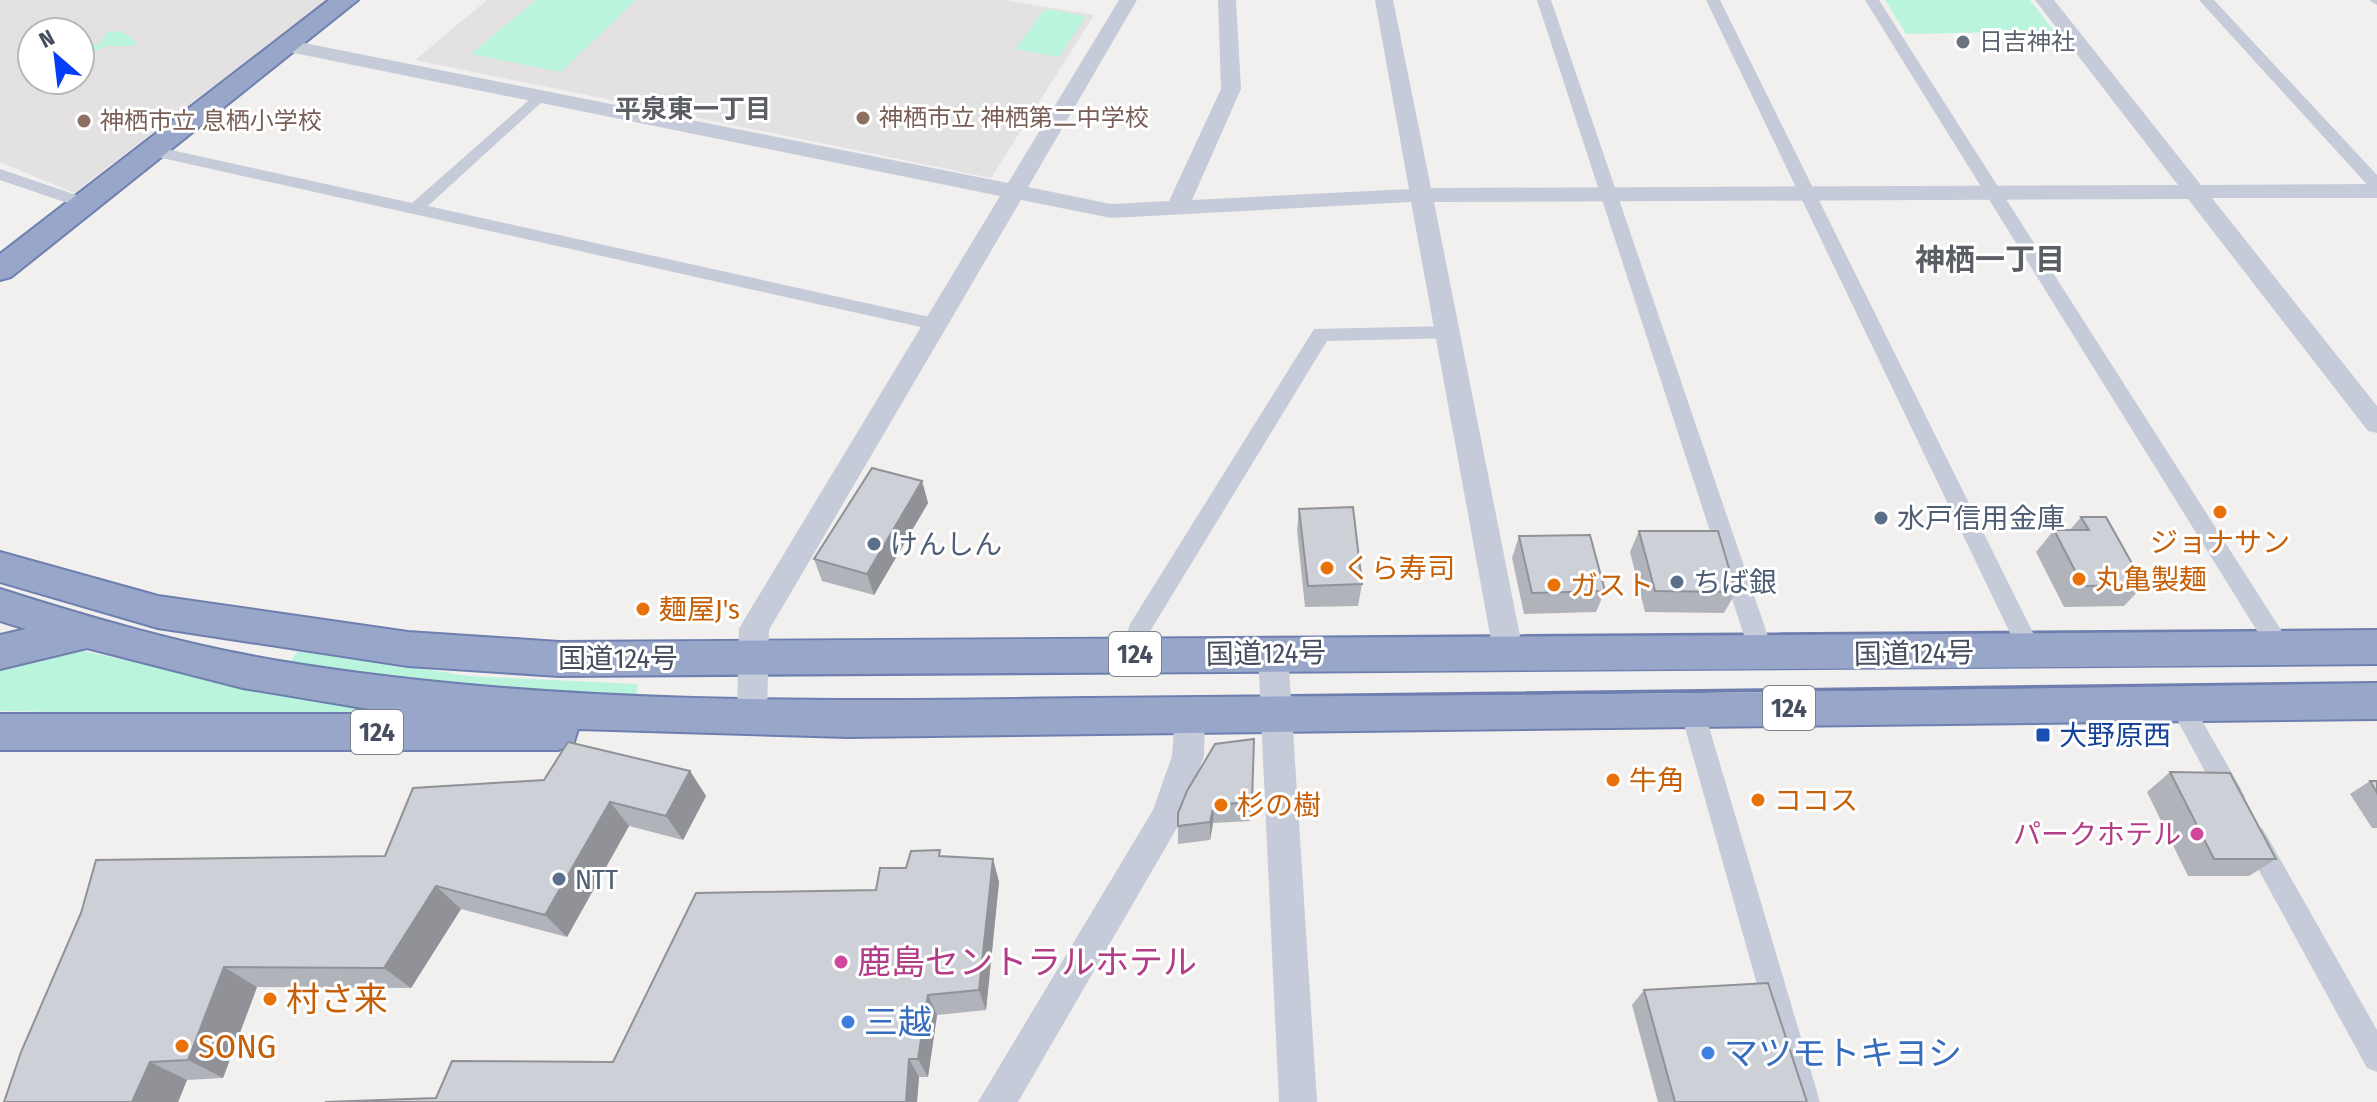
<svg xmlns="http://www.w3.org/2000/svg" width="2377" height="1102" viewBox="0 0 2377 1102" font-family="'Fira Sans Condensed','Noto Sans JP',sans-serif">
<style>
.education{fill:#e3e1e1;fill-rule:evenodd}
.green{fill:#baf4dc}
.lines{fill:none;stroke-linecap:round;stroke-linejoin:round}
.trunk-casing{stroke:#6e7faf;stroke-width:4}
.minor{fill:#c5cbd8;fill-rule:evenodd}
.tertiary{fill:#c5cbd8;fill-rule:evenodd}
.trunk{fill:#98a6ca;fill-rule:evenodd}
.wall{fill:#b1b3ba}
.shaded-wall{fill:#909297}
.building{fill:#ced0d8;stroke:#909297;stroke-width:2}
.worship-dot{fill:#6b7280;stroke:#fff;stroke-width:3}
.education-dot{fill:#8d6e63;stroke:#fff;stroke-width:3}
.food-dot{fill:#e8710a;stroke:#fff;stroke-width:3}
.service-dot{fill:#5c6f8a;stroke:#fff;stroke-width:3}
.transit-dot{fill:#1a4fb4;stroke:#fff;stroke-width:3}
.hotel-dot{fill:#d1479c;stroke:#fff;stroke-width:3}
.shop-dot{fill:#3f7fe0;stroke:#fff;stroke-width:3}
.labels{text-anchor:middle;stroke-width:6;stroke-linejoin:round;paint-order:stroke}
.far-worship-label{font-size:24px;fill:#5b616d;stroke:#fff;text-anchor:start}
.far-education-label{font-size:24px;fill:#785e54;stroke:#fff;text-anchor:start}
.far-neighbourhood-label{font-size:26px;font-weight:bold;fill:#5b5e65;stroke:#fff}
.shield{fill:#fff;stroke:#7e838f;stroke-width:2}
.shield-label{font-size:26px;font-weight:bold;fill:#464e5f}
.service-label{font-size:28px;fill:#4e5e75;stroke:#fff;text-anchor:start}
.food-label{font-size:28px;fill:#c56008;stroke:#fff;text-anchor:start}
.street-label{font-size:28px;fill:#464e5f;stroke:#fff}
.transit-label{font-size:28px;fill:#164399;stroke:#fff;text-anchor:start}
.hotel-label{font-size:28px;fill:#b23c85;stroke:#fff;text-anchor:end}
.neighbourhood-label{font-size:30px;font-weight:bold;fill:#5b5e65;stroke:#fff}
.near-hotel-label{font-size:34px;fill:#b23c85;stroke:#fff;text-anchor:start}
.near-food-label{font-size:34px;fill:#c56008;stroke:#fff;text-anchor:start}
.near-shop-label{font-size:34px;fill:#366cbe;stroke:#fff;text-anchor:start}
</style>
<rect width="100%" height="100%" fill="#f2f0ef"/>
<g class="education">
<path d="M0,0H326L74,193L0,162ZM32,32H80V80H32Z"/>
<polygon points="487,0 1004,0 1094,15 991,178 415,60"/>
</g>
<g class="green">
<polygon points="536,0 636,0 561,72 471,54"/>
<polygon points="1885,0 2030,0 2054,31 1906,34"/>
<polygon points="1045,9 1086,16 1059,57 1015,49"/>
<polygon points="120,31 136,41 133,46 106,46 80,59 80,48 101,43 107,32"/>
<polygon points="74,649 219,680 389,708 384,718 0,711 0,663"/>
<polygon points="299,649 468,676 638,684 636,696 591,696 325,673 291,661"/>
</g>
<g class="lines">
<defs>
<g id="trunk">
<polygon points="329,0 358,0 11,277 0,280 0,254"/>
<path d="M0,552L158,596L408,632L559,642C1165,637 1771,637 2377,630V664C1771,671 1165,671 559,676L408,666L158,628L0,582Z"/>
<path d="M0,589C91,618 184,645 279,661C584,712 893,699 1201,697C1593,695 1985,690 2377,683V719L847,737L578,729L573,745L558,750H0V714H399L243,688L87,648L0,669V635L26,629L0,621Z"/>
</g>
</defs>
<use href="#trunk" class="trunk-casing"/>
<g class="minor">
<polygon points="1537,0 1551,0 1774,654 1770,661 1762,664 1754,661 1750,654"/>
<polygon points="1706,0 1720,0 2042,651 2038,658 2030,661 2022,658"/>
<polygon points="1865,0 1879,0 2288,641 2292,648 2288,655 2280,658 2272,655"/>
<polygon points="2199,0 2214,0 2377,175 2377,190 2371,189"/>
<polygon points="2369,0 2377,0 2377,5"/>
<polygon points="538,92 544,94 544,100 428,206 934,318 944,324 934,330 153,156 145,151 153,146 412,203"/>
<polygon points="0,169 91,200 94,204 85,209 0,180"/>
<polygon points="1447,326 1457,333 1454,338 1327,341 1149,633 1141,661 1133,664 1125,661 1121,654 1130,624 1314,329"/>
<polygon points="2180,693 2188,696 2241,789 2245,797 2241,805 2232,808 2223,805 2172,710 2168,703 2172,696"/>
<polygon points="1692,700 1701,703 1704,710 1820,1102 1790,1102 1680,710 1683,703"/>
<polygon points="2254,825 2263,829 2377,1030 2377,1072 2367,1068 2245,845 2241,837 2245,829"/>
</g>
<g class="tertiary">
<polygon points="1119,0 1137,0 1028,187 1111,204 1169,201 1221,89 1218,0 1236,0 1241,89 1192,200 1409,189 1375,0 1393,0 1431,188 2178,185 2035,0 2054,0 2201,185 2377,184 2377,198 2212,198 2377,406 2377,433 2368,431 2188,199 1434,202 1523,651 1518,660 1508,663 1498,660 1493,651 1411,202 1111,218 1021,200 769,630 767,718 763,727 752,731 741,727 737,718 739,629 744,620 1000,196 289,52 279,46 289,40 1008,183"/>
<polygon points="1273,641 1284,644 1288,653 1317,1102 1279,1102 1258,653 1262,644"/>
<polygon points="1190,702 1201,706 1205,715 1204,756 1178,826 1018,1102 978,1102 1153,810 1172,756 1175,715 1179,706"/>
</g>
<use href="#trunk" class="trunk"/>
</g>
<g class="wall">
<polygon points="922,481 928,503 874,595 822,581 814,559"/>
<polygon points="1299,509 1362,584 1358,606 1305,607 1297,530"/>
<polygon points="2081,517 2144,585 2124,606 2064,607 2036,552 2054,530 2070,530"/>
<polygon points="1639,531 1736,592 1724,613 1645,612 1630,552"/>
<polygon points="1519,536 1605,591 1596,612 1524,614 1512,558"/>
<polygon points="1254,739 1251,821 1213,823 1210,840 1178,844 1178,813"/>
<polygon points="690,771 706,796 683,840 629,826 567,937 461,909 411,988 257,987 223,1078 187,1080 178,1102 4,1102 385,856"/>
<polygon points="2170,772 2276,859 2249,876 2188,876 2147,792"/>
<polygon points="2370,781 2377,781 2377,828 2372,828 2350,794"/>
<polygon points="942,856 993,859 999,882 986,1010 937,1015 928,1077 919,1077 917,1102 325,1102 436,1098 613,1062 876,890 906,868"/>
<polygon points="1644,990 1807,1102 1658,1102 1632,1005"/>
</g>
<g class="shaded-wall">
<polygon points="922,481 928,503 874,595 867,574"/>
<polygon points="690,771 706,796 683,840 666,816"/>
<polygon points="610,802 629,826 567,937 545,915"/>
<polygon points="1214,805 1213,823 1210,840 1210,822"/>
<polygon points="993,859 999,882 986,1010 979,990"/>
<polygon points="436,886 461,909 411,988 384,968"/>
<polygon points="224,967 257,987 223,1078 188,1060"/>
<polygon points="928,995 937,1015 928,1077 918,1059"/>
<polygon points="909,1059 919,1077 917,1102 906,1102"/>
<polygon points="150,1062 187,1080 178,1102 132,1102"/>
</g>
<g class="building">
<polygon points="872,468 922,481 867,574 814,559"/>
<polygon points="1353,507 1362,584 1308,586 1299,509"/>
<polygon points="2081,517 2106,517 2144,585 2083,586 2054,530 2089,530"/>
<polygon points="1639,531 1718,531 1736,592 1655,591"/>
<polygon points="1590,535 1605,591 1532,593 1519,536"/>
<polygon points="1254,739 1252,802 1214,805 1210,822 1178,826 1178,813 1187,791 1215,744"/>
<polygon points="568,742 690,771 666,816 610,802 545,915 436,886 384,968 224,967 188,1060 150,1062 132,1102 4,1102 21,1052 81,913 96,860 385,856 413,788 544,780"/>
<polygon points="2170,772 2230,773 2276,859 2214,859"/>
<polygon points="2370,781 2377,781 2377,793"/>
<polygon points="940,850 939,856 993,859 979,990 928,995 918,1059 909,1059 906,1102 325,1102 436,1098 452,1061 613,1062 696,893 876,890 880,868 906,868 911,851"/>
<polygon points="1768,983 1807,1102 1675,1102 1644,990"/>
</g>
<circle class="worship-dot" cx="1963" cy="42" r="8"/>
<g class="education-dot">
<circle cx="863" cy="118" r="8"/>
<circle cx="84" cy="121" r="8"/>
</g>
<g class="food-dot">
<circle cx="2220" cy="512" r="8"/>
<circle cx="1327" cy="568" r="8"/>
<circle cx="2079" cy="579" r="8"/>
<circle cx="1554" cy="585" r="8"/>
<circle cx="643" cy="609" r="8"/>
<circle cx="1613" cy="780" r="8"/>
<circle cx="1758" cy="800" r="8"/>
<circle cx="1221" cy="805" r="8"/>
<circle cx="270" cy="999" r="8"/>
<circle cx="182" cy="1046" r="8"/>
</g>
<g class="service-dot">
<circle cx="1881" cy="518" r="8"/>
<circle cx="874" cy="544" r="8"/>
<circle cx="1677" cy="582" r="8"/>
<circle cx="559" cy="879" r="8"/>
</g>
<rect class="transit-dot" x="2035" y="727" width="16" height="16" rx="4"/>
<g class="hotel-dot">
<circle cx="2197" cy="834" r="8"/>
<circle cx="841" cy="962" r="8"/>
</g>
<g class="shop-dot">
<circle cx="848" cy="1022" r="8"/>
<circle cx="1708" cy="1053" r="8"/>
</g>
<g class="labels">
<g class="far-worship-label">
<text x="1979" y="50">日吉神社</text>
</g>
<g class="far-education-label">
<text x="879" y="126">神栖市立 神栖第二中学校</text>
<text x="100" y="129">神栖市立 息栖小学校</text>
</g>
<g class="far-neighbourhood-label">
<text x="693" y="118">平泉東一丁目</text>
</g>
<g class="shield">
<rect x="1109" y="632" width="52" height="44" rx="6"/>
<rect x="1763" y="686" width="52" height="44" rx="6"/>
<rect x="351" y="710" width="52" height="44" rx="6"/>
</g>
<g class="shield-label">
<text x="1135" y="663">124</text>
<text x="1789" y="717">124</text>
<text x="377" y="741">124</text>
</g>
<g class="service-label">
<text x="1897" y="528">水戸信用金庫</text>
<text x="890" y="554">けんしん</text>
<text x="1693" y="592">ちば銀</text>
<text x="575" y="889">NTT</text>
</g>
<g class="food-label">
<text x="2220" y="552" text-anchor="middle">ジョナサン</text>
<text x="1343" y="578">くら寿司</text>
<text x="2095" y="589">丸亀製麺</text>
<text x="1570" y="595">ガスト</text>
<text x="659" y="619">麺屋J's</text>
<text x="1629" y="790">牛角</text>
<text x="1774" y="810">ココス</text>
<text x="1237" y="815">杉の樹</text>
</g>
<g class="street-label">
<text transform="translate(1266 653) rotate(-1)" y="10">国道124号</text>
<text transform="translate(1914 653) rotate(-1)" y="10">国道124号</text>
<text x="618" y="668">国道124号</text>
</g>
<g class="transit-label">
<text x="2059" y="745">大野原西</text>
</g>
<g class="hotel-label">
<text x="2181" y="844">パークホテル</text>
</g>
<g class="neighbourhood-label">
<text x="1990" y="270">神栖一丁目</text>
</g>
<g class="near-hotel-label">
<text x="857" y="974">鹿島セントラルホテル</text>
</g>
<g class="near-food-label">
<text x="286" y="1011">村さ来</text>
<text x="198" y="1058">SONG</text>
</g>
<g class="near-shop-label">
<text x="864" y="1034">三越</text>
<text x="1724" y="1065">マツモトキヨシ</text>
</g>
</g>
<g transform="translate(56 56) rotate(332)"><circle r="38" fill="#ffffff" stroke="#b5b8bf" stroke-width="2"/>
<path d="M0-6L14 30L0 20L-14 30Z" fill="#063df6"/>
<text y="-12" font-size="22" font-weight="bold" text-anchor="middle" fill="#464e5f">N</text>
</g>
</svg>
